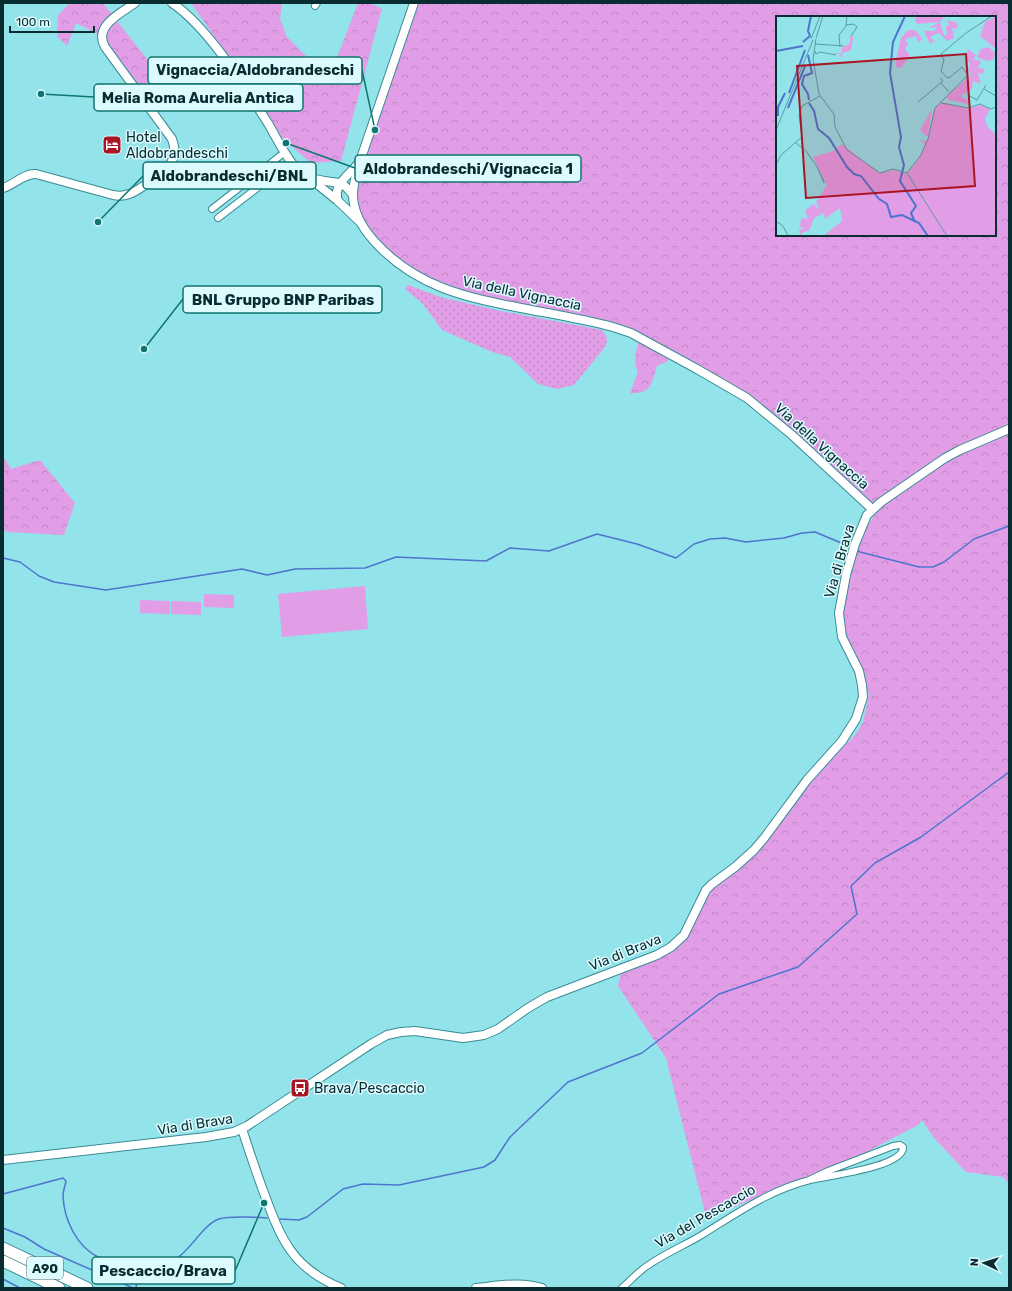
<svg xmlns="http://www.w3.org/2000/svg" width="1012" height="1291" viewBox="0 0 1012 1291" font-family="Rubik,sans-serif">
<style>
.grass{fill:url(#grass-dots)}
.forest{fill:url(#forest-crowns);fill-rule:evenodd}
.garden{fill:#e19ee7}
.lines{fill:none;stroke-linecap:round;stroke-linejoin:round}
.stream{stroke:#4d75cd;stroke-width:1.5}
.street-casing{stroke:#398b93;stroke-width:8}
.secondary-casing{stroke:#398b93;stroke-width:10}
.highway-casing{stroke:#398b93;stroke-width:13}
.street{stroke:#fff;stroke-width:6}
.secondary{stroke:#fff;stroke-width:8}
.highway{stroke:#fff;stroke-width:11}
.labels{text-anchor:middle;stroke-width:3;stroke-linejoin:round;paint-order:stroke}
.shield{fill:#ddfbfe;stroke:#496a6e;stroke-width:1}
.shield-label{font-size:13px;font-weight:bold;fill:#092c30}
.poi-label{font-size:14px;fill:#092c30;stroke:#ddfbfe;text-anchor:start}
.street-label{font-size:14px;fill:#092c30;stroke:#ddfbfe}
.inset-river{fill:none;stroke:#4d75cd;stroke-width:2}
.inset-road{fill:none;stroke:#5c9aa0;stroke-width:1}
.view{fill:#aa1523;fill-opacity:0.15;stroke:#aa1523;stroke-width:2}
.inset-edge{fill:none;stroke:#092c30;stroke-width:2}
.leader{fill:none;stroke:#0f766e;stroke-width:1.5}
.callout-dot{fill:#0f766e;stroke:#ddfbfe;stroke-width:1.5}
.callout{fill:#ddfbfe;stroke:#0f766e;stroke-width:1.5}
.callout-label{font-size:15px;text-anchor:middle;font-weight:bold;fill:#092c30}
</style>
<defs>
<pattern id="grass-dots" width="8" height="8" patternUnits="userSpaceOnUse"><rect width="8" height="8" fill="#e19ee7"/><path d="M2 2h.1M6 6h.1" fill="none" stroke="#c088c6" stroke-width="1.8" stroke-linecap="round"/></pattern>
<pattern id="forest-crowns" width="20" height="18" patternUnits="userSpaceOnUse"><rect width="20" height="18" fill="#e19ee7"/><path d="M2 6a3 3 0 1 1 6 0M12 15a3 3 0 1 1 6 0" fill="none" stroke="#c088c6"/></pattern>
</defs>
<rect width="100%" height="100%" fill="#93e3eb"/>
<polygon class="grass" points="408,285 440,297 496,310 602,330 607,338 606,346 574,385 557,389 538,384 510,357 492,352 442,330 423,304 405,289"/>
<g class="forest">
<polygon points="70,3 103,3 150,63 154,90 152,102 103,37 76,23 67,46 57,36 58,15"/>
<polygon points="191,3 282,3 280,19 287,37 320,70 336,60 358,3 370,3 382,9 341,161 311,163 283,139 239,72"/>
<path d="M418,3H1009V1184L1003,1177L966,1172L934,1138L922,1120L918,1125L857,1157L714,1215L705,1213L666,1058L618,986L621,972L666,953L685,940L713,888L760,849L806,785L857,733L863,722L869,695L863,671L845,632L843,606L863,532L879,509L777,416L709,371L619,325L472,294L437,283L423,274L396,261L360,217L357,202L358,182L365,155ZM777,17H995V235H777Z"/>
<path d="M639,340L668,356V361L657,366C651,384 652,394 630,393L638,372C633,361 636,351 639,340Z"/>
<polygon points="3,456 11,469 40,460 75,503 64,535 8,532 3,530"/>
</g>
<g class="garden">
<polygon points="365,586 368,629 282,637 278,594"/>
<polygon points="204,594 234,595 234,608 204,607"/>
<polygon points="140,600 170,601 170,614 140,613"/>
<polygon points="171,601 201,602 201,615 171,614"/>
</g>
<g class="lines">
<g class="stream">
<polyline points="856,550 860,552 919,567 933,567 944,562 974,539 1009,526"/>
<polyline points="3,558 20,562 39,576 54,582 106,590 242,569 267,575 295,569 365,568 396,557 486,561 510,548 549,551 597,534 637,544 676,558 694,544 710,539 725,538 746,542 784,538 802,533 815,532 851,547"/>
<path d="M3,1194L63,1178L66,1181C65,1186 63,1191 63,1196C64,1219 76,1246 98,1257C108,1261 121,1261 131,1263C144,1264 162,1266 174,1260C190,1252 202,1225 219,1219C228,1216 257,1217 267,1218"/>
<polyline points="280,1219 299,1220 307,1217 343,1189 363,1184 399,1185 484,1167 495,1160 510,1137 568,1082 642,1053 719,994 798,967 857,914 851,886 875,863 921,837 1009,772"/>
<polyline points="3,1228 25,1237 44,1249 133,1288"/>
<polyline points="3,1279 20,1288"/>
<polyline points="136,1288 139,1264"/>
</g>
<defs>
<g id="street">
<polyline points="315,6 317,3"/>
<polyline points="212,209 285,152"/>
<polyline points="218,218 291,162"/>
<path d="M622,1288C630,1281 638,1272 647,1266C664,1254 683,1246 700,1236C736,1214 769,1190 810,1180C827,1176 904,1167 903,1147L900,1145L893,1146L828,1171L809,1180"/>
</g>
<g id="secondary">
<path d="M172,3C208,27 245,87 269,125C277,139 284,154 295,167C310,181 320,180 339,183C344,184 350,191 353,195"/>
<path d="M414,3L360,161C357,172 353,183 353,194C353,213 363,229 375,242C416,287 465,297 521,308C552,314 583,319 613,327L631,333L697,369L747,398L792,435L872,509"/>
<polyline points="312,180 338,201 359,221"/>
<path d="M3,188C14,185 24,173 36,174L113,195C118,196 124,196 129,194C137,192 167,170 171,163C176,155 175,147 172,139L105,47C93,26 121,13 135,3"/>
<path d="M338,201C332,185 349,175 358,164"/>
<path d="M242,1129C249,1150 256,1172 264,1193C281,1239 292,1268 341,1288"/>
<polyline points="3,1160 206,1137 234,1132 247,1126 371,1044 387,1035 401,1032 415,1031 463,1038 484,1035 498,1029 528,1008 547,997 657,955 671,947 684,935 706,890 712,884 735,867 754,850 765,837 807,780 842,741 856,719 863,697 862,685 859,671 842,637 839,613 846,575 855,544 867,515 881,502 945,458 960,450 1009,429"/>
<path d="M476,1288C497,1286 521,1281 542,1288"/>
</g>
<g id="highway">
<polyline points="3,1248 87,1288"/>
<polyline points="3,1261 59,1288"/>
</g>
</defs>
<use href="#street" class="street-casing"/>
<use href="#secondary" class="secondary-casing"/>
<use href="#highway" class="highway-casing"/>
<use href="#street" class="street"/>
<use href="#secondary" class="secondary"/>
<use href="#highway" class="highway"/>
</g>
<defs>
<symbol id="hotel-square" viewBox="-11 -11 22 22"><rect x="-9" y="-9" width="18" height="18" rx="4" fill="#aa1523" stroke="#ddfbfe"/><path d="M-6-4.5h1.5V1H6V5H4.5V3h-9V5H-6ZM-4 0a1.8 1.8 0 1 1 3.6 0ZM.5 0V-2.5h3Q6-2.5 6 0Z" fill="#fff"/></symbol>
<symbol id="bus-square" viewBox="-11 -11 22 22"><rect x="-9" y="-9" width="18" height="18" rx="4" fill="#aa1523" stroke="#ddfbfe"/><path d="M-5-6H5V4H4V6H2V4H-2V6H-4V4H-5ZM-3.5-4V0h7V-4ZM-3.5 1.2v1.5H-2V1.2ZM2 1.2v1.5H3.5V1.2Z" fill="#fff"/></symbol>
</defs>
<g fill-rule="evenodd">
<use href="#hotel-square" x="101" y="134" width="22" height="22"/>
<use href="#bus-square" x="289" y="1077" width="22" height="22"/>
</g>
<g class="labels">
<rect class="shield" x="27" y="1257" width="36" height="22" rx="3"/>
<g class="shield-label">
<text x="45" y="1273">A90</text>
</g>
<g class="poi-label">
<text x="126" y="142">Hotel<tspan x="126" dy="16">Aldobrandeschi</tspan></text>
<text x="314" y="1093">Brava/Pescaccio</text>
</g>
<g class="street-label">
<text transform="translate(522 293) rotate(12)" y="5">Via della Vignaccia</text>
<text transform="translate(822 446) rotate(42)" y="5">Via della Vignaccia</text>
<text transform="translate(839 561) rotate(-74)" y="5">Via di Brava</text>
<text transform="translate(625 952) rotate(-22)" y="5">Via di Brava</text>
<text transform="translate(195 1124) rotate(-9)" y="5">Via di Brava</text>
<text transform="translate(705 1216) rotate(-30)" y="5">Via del Pescaccio</text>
</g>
</g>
<g transform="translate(776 16)">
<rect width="220" height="220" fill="#93e3eb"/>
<path d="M156,93L152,120H150L144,114Z" fill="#e19ee7"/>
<path d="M140,0H169L164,6L168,20L171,18L170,10L173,9L171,4L182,7L181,13L176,12L178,22L171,25L163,17L155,20V23L159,24L154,28L148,15H158L161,11L152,12L164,6L142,8L139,5ZM132,14H139L146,23L142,27L140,20L129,23L132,28L129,33L134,40L125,52L120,51V44L125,22ZM74,20L77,21L76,29L74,35L66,37L67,42L63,38H56L66,37V32L74,27ZM213,31L219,37L218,43L212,45L203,42L201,40L205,33ZM192,33L200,39L197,43L205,45L202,52L209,53L207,58L202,57L205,68L197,65L196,73L184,80L194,85L192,88L172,84L171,80L195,59L192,55L194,47L189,43ZM167,86L193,93L205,89L214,93L209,102L211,110L220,119V220H47L66,205L64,192L49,203L48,197L38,202L33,215L27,216L24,220L23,214L28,212L24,211L25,202L32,203L29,195L37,188L44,194L40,186L51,169L37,141L57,135L66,128L103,157L118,154L131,158L143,143L149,129L144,124L151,125L159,92Z" fill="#e19ee7"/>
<path d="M220,0V33L204,20L209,6Z" fill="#e19ee7"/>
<path class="inset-river" d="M129,0L117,26L114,57L125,121L123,131L128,149L124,165L140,190L135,197L139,206M27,26L34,20L32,15L35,0M0,35L27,30M32,39L36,57L28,60L26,68L32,78L33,84M13,77L29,34M33,87L38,95L42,113L53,122L71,151L78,158L85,160L103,183L111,188L115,201L126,199L143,207L152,220M12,92L29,50M2,100V91L9,77"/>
<path class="inset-road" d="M71,0L70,9L78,8L81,11L75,20M99,0H113M40,22L47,0M35,23L44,0M40,23L37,43L43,78L58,98L59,111L71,134L104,157L117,153L131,157L171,220M39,28L68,30M64,31L63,19L71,9M39,35L40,38L44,36L60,39M165,67L173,76M208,73L220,80M192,79L201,84L210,69M142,86L167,65L164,62M165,87L193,92L204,88L215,93L220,91M0,114L37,24M20,127L30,135L40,149L48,165V167L43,155M0,149L5,139L26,121L23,99L26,90L44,80M131,157L145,139L152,123L159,92L192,59L186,51L173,62L170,61L165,55L168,44L165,38L190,17L216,0M0,205L7,210L12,220"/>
<path class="view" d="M190,38L199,170L30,182L21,50Z"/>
<rect width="220" height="220" class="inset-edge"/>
</g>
<path class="leader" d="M375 130L362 70M41 94L94 97M286 143L355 168M98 222L143 176M144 349L183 299M264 1203L235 1271"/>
<g class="callout-dot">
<circle cx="375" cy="130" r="4"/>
<circle cx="41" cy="94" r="4"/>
<circle cx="286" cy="143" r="4"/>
<circle cx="98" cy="222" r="4"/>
<circle cx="144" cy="349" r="4"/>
<circle cx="264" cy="1203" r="4"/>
</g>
<g class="callout">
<rect x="148" y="57" width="214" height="27" rx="4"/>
<rect x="94" y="84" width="209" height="27" rx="4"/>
<rect x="355" y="155" width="226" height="27" rx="4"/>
<rect x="143" y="162" width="173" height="27" rx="4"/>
<rect x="183" y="286" width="199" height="27" rx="4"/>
<rect x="92" y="1257" width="143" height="27" rx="4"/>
</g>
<g class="callout-label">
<text x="255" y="75">Vignaccia/Aldobrandeschi</text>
<text x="198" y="103">Melia Roma Aurelia Antica</text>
<text x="468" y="174">Aldobrandeschi/Vignaccia 1</text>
<text x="229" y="181">Aldobrandeschi/BNL</text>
<text x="283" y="305">BNL Gruppo BNP Paribas</text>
<text x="163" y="1276">Pescaccio/Brava</text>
</g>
<rect width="1012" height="1291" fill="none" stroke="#092c30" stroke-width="8"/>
<g transform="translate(984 1263) rotate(274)" stroke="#ddfbfe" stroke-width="3" paint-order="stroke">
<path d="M0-3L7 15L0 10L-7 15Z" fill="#092c30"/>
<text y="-6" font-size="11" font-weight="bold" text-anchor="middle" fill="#092c30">N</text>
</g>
<path d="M10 26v6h84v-6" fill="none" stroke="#092c30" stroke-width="2"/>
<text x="16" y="26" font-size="12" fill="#092c30" stroke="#ddfbfe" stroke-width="3" paint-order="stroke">100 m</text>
</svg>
